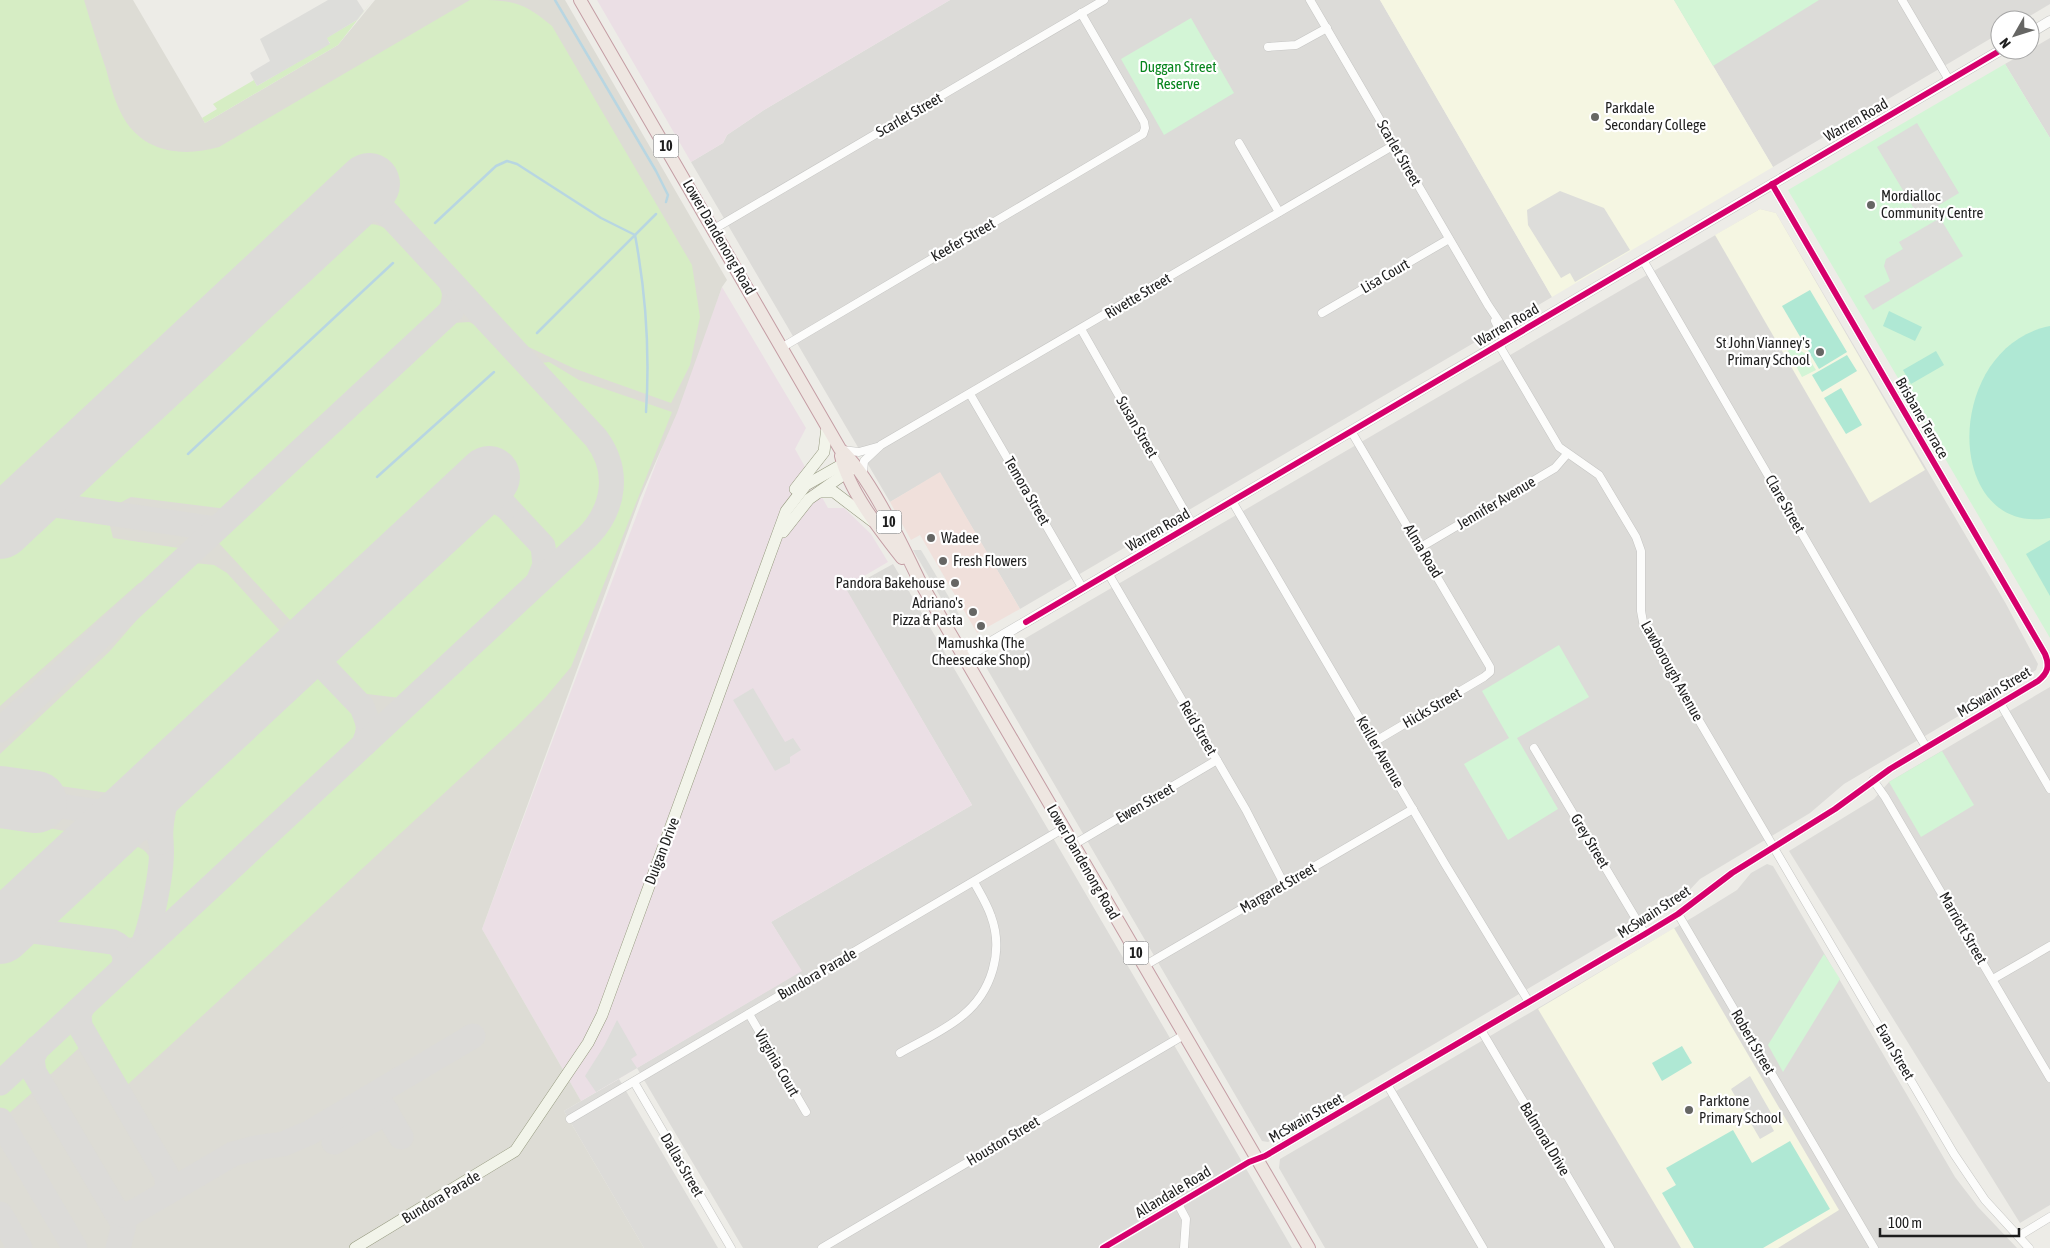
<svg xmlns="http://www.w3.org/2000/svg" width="2050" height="1248" viewBox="0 0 2050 1248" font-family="'Asap Condensed',sans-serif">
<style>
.residential{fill:#dcdbd8}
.commercial{fill:#f0e0db}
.industrial{fill:#ebdfe5}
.education{fill:#f5f6e2}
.airport{fill:#dddcd5}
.grass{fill:#d6edc4}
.park{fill:#d3f5d6}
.pitch{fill:#afe8d4}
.parking{fill:#ddddda}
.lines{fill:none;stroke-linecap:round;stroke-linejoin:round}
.stream{stroke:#b8d6e2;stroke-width:2.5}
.taxiway{stroke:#dcdbd8;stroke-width:25}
.runway{stroke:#dcdbd8;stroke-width:62}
.minor-casing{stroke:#c5c5c3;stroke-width:9}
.tertiary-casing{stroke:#c5c5c3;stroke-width:11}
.secondary-casing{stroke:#94987e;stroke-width:12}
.trunk-casing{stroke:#c49da4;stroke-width:14}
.minor{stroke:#fcfcfb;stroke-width:8}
.tertiary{stroke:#fcfcfb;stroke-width:10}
.secondary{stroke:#f2f4ea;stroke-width:11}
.trunk{stroke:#eee6e1;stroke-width:12}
.cycleway-casing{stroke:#fff;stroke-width:9}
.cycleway{stroke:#d6006c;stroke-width:6}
.poi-dot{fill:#666664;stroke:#fff;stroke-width:2}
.labels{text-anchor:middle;stroke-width:4.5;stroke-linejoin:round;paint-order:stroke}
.shield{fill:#fff;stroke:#626262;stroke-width:1}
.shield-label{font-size:14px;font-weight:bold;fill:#1e1e1e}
.park-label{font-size:15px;fill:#05841b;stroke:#fff}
.poi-label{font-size:15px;fill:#1e1e1e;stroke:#fff;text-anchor:start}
.street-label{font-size:15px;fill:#1e1e1e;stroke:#fff}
</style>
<rect width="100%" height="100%" fill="#edece7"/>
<g class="residential">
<polygon points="950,0 1380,0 1552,297 1020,609 940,473 890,502 691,162 723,143 727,135 764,110"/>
<polygon points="1674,0 2050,0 2050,4 2023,20 2000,20 2000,33 1773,167"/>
<polygon points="2050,38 2050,138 2005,64"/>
<polygon points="1760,209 1776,213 2006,604 2038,664 2036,670 1844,784 1810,813 1700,879 1682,898 1268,1142 1262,1141 986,667 988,660"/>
<polygon points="893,564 1219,1122 1292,1248 743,1248 637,1068 801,971 771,922 972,805 846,590"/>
<polygon points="2050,687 2050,1205 2020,1223 1789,851 1874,799 1889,782"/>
<polygon points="1767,864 1773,866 1955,1177 1978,1207 2017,1248 1325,1248 1279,1168 1280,1159 1695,916 1737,890 1751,873"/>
<polygon points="619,1079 718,1248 644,1248 564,1111"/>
</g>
<polygon class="commercial" points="940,472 1020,609 977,633 920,535 911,540 890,502"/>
<g class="industrial">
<polygon points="597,0 950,0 764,110 727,135 723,143 691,162"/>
<polygon points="722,287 806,428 795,449 828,508 844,508 871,534 888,562 845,587 972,805 771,922 802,971 581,1101 482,929"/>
</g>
<g class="education">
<polygon points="1380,0 1674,0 1773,167 1552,297"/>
<polygon points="1760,209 1776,213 1925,470 1870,503 1715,235"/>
<polygon points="1674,928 1839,1210 1778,1248 1681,1248 1538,1009"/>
</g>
<polygon class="airport" points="0,0 133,0 205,123 338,45 375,0 565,0 727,280 722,287 677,413 640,498 482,929 581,1101 564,1111 644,1248 0,1248"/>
<g class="grass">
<path d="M0,0H84C91,23 98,46 106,69C110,84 114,99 121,113C140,152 181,158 219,147L470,0C511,0 521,0 552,26L692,265L700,317L690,365L671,403L573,368L516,341L356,168L0,499Z"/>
<polygon points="373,0 338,45 205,123 202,118 217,109 213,104 254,80 257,86 330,43 326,38 357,20"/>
<path d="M365,224C370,224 375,224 380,226C395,231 437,270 441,286C444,298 439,309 432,318L227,509L131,497L114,506L67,498L69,492L351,229Z"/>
<path d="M469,322L486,330L594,449C616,497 594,520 559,552L481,468L302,633L216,540L442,329L453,323Z"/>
<path d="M549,362L579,380L672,412L571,667L545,698L516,727L126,1086L88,1026L86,1016L89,1009L593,541C657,470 587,416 541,363Z"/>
<path d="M486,511C504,509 530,533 535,551C538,561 535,571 530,581L406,696L400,698L359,693L322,653V651L463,521Z"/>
<polygon points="55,513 109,522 113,538 185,549 145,585 139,583 0,706 0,556 45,516"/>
<polygon points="194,563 214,565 227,573 292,644 153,773 149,769 122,793 116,794 18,780 0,780 0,754 109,652 142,614 157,602 153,597 188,565"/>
<path d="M309,664L315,667C337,691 372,717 347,750L162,922L160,911L162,894L181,783Z"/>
<polygon points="0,819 70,832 72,838 0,907"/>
<path d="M130,845C160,849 152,879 148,900C146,912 144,926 135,937L127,938L41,925L40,918L111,855Z"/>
<polygon points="27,937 35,937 104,948 113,955 114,965 0,1073 0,959"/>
<polygon points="70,1031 77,1036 80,1047 51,1074 47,1075 40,1068 39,1058 64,1033"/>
<polygon points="20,1075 31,1082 33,1092 7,1115 0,1108 0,1093"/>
</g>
<g class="park">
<polygon points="1674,0 1819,0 1713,66"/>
<polygon points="1191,18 1234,93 1164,135 1121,59"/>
<polygon points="2005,64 2050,138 2050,638 1788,190"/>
<polygon points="1782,340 1806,354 1816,370 1802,377"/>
<polygon points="1559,645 1589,697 1517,738 1558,809 1508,840 1464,764 1509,738 1482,691"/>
<polygon points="1942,751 1974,805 1921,837 1889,782"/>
<polygon points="1824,954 1840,979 1783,1072 1768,1045"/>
</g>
<g class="pitch">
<polygon points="1810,290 1847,352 1819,369 1782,306"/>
<polygon points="1889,311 1922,327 1915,341 1883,326"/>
<path d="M2050,326V518C1943,537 1942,348 2050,326Z"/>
<polygon points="1936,351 1944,365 1911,384 1903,370"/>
<polygon points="1847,355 1857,371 1822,392 1812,375"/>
<polygon points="1841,388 1862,425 1846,434 1824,398"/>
<polygon points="2050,540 2050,596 2026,554"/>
<polygon points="1682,1046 1692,1063 1662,1081 1652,1063"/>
<polygon points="1733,1130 1752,1163 1790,1141 1830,1209 1763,1248 1694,1248 1662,1193 1676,1185 1666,1168"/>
</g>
<g class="parking">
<polygon points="328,0 357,0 364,11 357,20 327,38 330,44 257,86 250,73 270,61 260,39"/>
<polygon points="1917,123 1959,193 1919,217 1877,147"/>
<polygon points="1560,191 1604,208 1630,250 1575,282 1570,273 1561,278 1528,225 1527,210"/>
<polygon points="1940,218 1963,256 1873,310 1864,296 1890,281 1884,266 1886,259 1903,249 1899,242"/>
<polygon points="913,550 921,550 963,621 954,620"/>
<polygon points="753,688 785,742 793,738 801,750 790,757 790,763 775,771 733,700"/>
<polygon points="617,1020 637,1055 631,1059 637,1068 596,1092 585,1076 604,1046"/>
<polygon points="1750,1076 1774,1118 1769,1122 1774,1131 1760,1139 1731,1089"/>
</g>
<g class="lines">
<g class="stream">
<polyline points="555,0 656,171 668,195 666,202"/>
<path d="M435,223L496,166L507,161L517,164L601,218L635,235C646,294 650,352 646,412"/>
<polyline points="537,333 656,214"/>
<polyline points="188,454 393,263"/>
<polyline points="377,477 494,372"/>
</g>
<g class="taxiway">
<path d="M251,295L329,223C348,208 368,201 389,215"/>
<polyline points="484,483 543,546 545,565 538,582"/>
<polyline points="0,529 22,510 47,504 216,529"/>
<path d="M427,535C450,516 475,483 506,507"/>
<path d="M267,685C280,674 296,651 315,658L362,707L370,728L364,744"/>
<polyline points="0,730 452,310 456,296 451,282"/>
<path d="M36,802L143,819C153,823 159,833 161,843C164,864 151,932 140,950"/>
<path d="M161,842C158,787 180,768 216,732"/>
<path d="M85,854C102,839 118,817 143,828"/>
<path d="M0,935L9,930L19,929L113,942C125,947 127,958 123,968"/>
<polyline points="83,1006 79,1014 80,1026 166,1174 168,1186 164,1194"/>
<polyline points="37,1048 32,1059 34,1072 124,1225 118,1248"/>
<path d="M0,1083L588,536C615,508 620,470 596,438L364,188"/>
<polyline points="378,1098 401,1137"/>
<polyline points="0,1120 75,1248"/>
<polyline points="334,1142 387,1112"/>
<polyline points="115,1210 124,1215 132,1213 233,1154 255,1148 283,1144 309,1133 473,1036"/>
<polyline points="0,1214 20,1248"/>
</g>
<g class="runway">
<polyline points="0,528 369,184"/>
<polyline points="0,797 36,802"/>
<polyline points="0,933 489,477"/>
</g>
<defs>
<g id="minor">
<polyline points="1310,0 1488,305 1510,338"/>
<polyline points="1902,0 1949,80"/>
<polyline points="1268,47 1296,45 1327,28"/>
<polyline points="1239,143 1279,212"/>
<polyline points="714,229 1104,0"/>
<polyline points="1643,260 1926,747"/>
<polyline points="1322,313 1449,239"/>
<polyline points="1495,321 1505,341"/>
<polyline points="1081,329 1192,524"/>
<polyline points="1499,345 1559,447 1599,475 1636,537 1641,551 1641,611 1644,627 1954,1154 1985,1200 2029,1248"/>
<polyline points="781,348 1143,134 1145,128 1144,122 1081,13"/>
<polyline points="970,394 1083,589"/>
<polyline points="1351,431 1490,667 1490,672 1484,677 1374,742"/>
<polyline points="842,450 859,452 877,447"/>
<polyline points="863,473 864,461 881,445 1394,145"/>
<polyline points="1232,501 1445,864 1529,1002"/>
<polyline points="1421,547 1555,468 1567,454"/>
<polyline points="1108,573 1246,810 1284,884"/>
<polyline points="2000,703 2050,789"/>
<polyline points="1534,748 1645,934"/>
<polyline points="1873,780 1885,797 2050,1078"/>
<polyline points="1073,845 1217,760"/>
<polyline points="1678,914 1874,1248"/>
<polyline points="1144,966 1413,809"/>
<polyline points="1993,979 2050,946"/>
<polyline points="749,1014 806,1112"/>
<polyline points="1481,1030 1610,1248"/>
<path d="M900,1053C921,1041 944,1031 962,1016C992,992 1004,951 991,916C987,904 980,893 974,882"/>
<polyline points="634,1082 731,1248"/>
<polyline points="1388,1086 1483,1248"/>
<polyline points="570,1119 1064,828"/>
<polyline points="1178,1204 1186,1219 1184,1248"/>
<polyline points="2019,1236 2050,1217"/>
<polyline points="822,1248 1184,1035"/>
<path d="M1103,1248L1249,1162L1265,1156L1645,934L1678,914L1732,873L1835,809L1890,769L2038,681C2048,673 2050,666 2045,654L1772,184"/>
</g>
<g id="tertiary">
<polyline points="2030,33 2050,21"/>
<polyline points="964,658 2001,50"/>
</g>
<g id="secondary">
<polyline points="795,489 824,452 827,427"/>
<polyline points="821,492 834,492 872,521"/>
<polyline points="783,532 809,499 853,468"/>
<polyline points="355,1248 515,1151 588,1043 602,1015 786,511 806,485 850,460"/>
</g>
<g id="trunk">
<path d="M580,0L840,449C869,474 902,545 919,580L1309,1248"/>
<path d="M841,456C849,491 880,530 902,558"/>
</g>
</defs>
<use href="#minor" class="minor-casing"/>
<use href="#tertiary" class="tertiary-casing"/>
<use href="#secondary" class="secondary-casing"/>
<use href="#trunk" class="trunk-casing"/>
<use href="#minor" class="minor"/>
<use href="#tertiary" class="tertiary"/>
<use href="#secondary" class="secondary"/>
<use href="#trunk" class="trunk"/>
<defs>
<g id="cycleway">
<polyline points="1026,622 2001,50"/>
<path d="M1103,1248L1249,1162L1265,1156L1645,934L1678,914L1732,873L1835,809L1890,769L2038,681C2048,673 2050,666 2045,654L1772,184"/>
</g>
</defs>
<use href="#cycleway" class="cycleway-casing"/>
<use href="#cycleway" class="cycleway"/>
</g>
<g class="poi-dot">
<circle cx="1595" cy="117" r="5"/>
<circle cx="1871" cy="205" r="5"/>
<circle cx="1820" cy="352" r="5"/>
<circle cx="931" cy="538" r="5"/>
<circle cx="943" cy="561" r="5"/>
<circle cx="955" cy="583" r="5"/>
<circle cx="973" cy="612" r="5"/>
<circle cx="981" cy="626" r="5"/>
<circle cx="1689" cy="1110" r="5"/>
</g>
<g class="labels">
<g class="shield">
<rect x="653.5" y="134.5" width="25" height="23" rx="4"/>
<rect x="876.5" y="510.5" width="25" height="23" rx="4"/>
<rect x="1123.5" y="941.5" width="25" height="23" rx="4"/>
</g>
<g class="shield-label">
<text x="666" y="151">10</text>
<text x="889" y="527">10</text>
<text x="1136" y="958">10</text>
</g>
<g class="park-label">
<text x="1178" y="72">Duggan Street<tspan x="1178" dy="17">Reserve</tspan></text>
</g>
<g class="poi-label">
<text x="1605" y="113">Parkdale<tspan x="1605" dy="17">Secondary College</tspan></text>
<text x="1881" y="201">Mordialloc<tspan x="1881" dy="17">Community Centre</tspan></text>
<text x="1810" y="348" text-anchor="end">St John Vianney's<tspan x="1810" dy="17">Primary School</tspan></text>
<text x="941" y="543">Wadee</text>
<text x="953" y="566">Fresh Flowers</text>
<text x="945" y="588" text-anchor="end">Pandora Bakehouse</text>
<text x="963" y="608" text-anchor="end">Adriano's<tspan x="963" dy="17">Pizza &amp; Pasta</tspan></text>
<text x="981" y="648" text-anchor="middle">Mamushka (The<tspan x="981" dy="17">Cheesecake Shop)</tspan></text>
<text x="1699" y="1106">Parktone<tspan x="1699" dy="17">Primary School</tspan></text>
</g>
<g class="street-label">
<text transform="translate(909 115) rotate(-30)" y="5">Scarlet Street</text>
<text transform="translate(1856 120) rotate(-30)" y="5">Warren Road</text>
<text transform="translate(1399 153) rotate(60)" y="5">Scarlet Street</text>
<text transform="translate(719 237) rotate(60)" y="5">Lower Dandenong Road</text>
<text transform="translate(963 240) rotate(-30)" y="5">Keefer Street</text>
<text transform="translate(1385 276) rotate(-30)" y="5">Lisa Court</text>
<text transform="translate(1138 296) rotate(-31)" y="5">Rivette Street</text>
<text transform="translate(1507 325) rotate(-30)" y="5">Warren Road</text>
<text transform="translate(1922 418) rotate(60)" y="5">Brisbane Terrace</text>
<text transform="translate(1137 427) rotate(60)" y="5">Susan Street</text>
<text transform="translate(1027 491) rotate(60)" y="5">Temora Street</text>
<text transform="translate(1496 503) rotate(-31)" y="5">Jennifer Avenue</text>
<text transform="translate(1785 504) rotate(60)" y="5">Clare Street</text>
<text transform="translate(1158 530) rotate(-30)" y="5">Warren Road</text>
<text transform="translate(1423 551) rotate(59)" y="5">Alma Road</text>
<text transform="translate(1672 671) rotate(61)" y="5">Lawborough Avenue</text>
<text transform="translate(1994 692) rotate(-31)" y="5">McSwain Street</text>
<text transform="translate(1432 708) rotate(-30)" y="5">Hicks Street</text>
<text transform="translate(1198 728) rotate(60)" y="5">Reid Street</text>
<text transform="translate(1380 752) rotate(60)" y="5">Keiller Avenue</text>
<text transform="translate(1145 803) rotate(-30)" y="5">Ewen Street</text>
<text transform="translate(1590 841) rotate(59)" y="5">Grey Street</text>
<text transform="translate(662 851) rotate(-69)" y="5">Duigan Drive</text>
<text transform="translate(1083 862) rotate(60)" y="5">Lower Dandenong Road</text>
<text transform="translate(1278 888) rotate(-30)" y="5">Margaret Street</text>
<text transform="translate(1654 912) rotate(-33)" y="5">McSwain Street</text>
<text transform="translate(1963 928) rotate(60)" y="5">Marriott Street</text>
<text transform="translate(817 974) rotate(-30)" y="5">Bundora Parade</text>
<text transform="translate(1753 1042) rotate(60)" y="5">Robert Street</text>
<text transform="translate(1895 1052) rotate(60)" y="5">Evan Street</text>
<text transform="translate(777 1063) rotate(60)" y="5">Virginia Court</text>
<text transform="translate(1306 1118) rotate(-30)" y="5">McSwain Street</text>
<text transform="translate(1545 1139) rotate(59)" y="5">Balmoral Drive</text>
<text transform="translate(1003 1141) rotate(-31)" y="5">Houston Street</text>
<text transform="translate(682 1165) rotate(60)" y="5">Dallas Street</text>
<text transform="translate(1173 1192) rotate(-31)" y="5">Allandale Road</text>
<text transform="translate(441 1197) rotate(-31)" y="5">Bundora Parade</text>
</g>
</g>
<g transform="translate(2015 35) rotate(231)"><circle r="24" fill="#ffffff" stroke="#a5a5a5"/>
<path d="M0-4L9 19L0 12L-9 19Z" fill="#666664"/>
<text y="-8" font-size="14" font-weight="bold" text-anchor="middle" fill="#1e1e1e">N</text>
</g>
<path d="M1880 1228v8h139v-8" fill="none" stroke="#1e1e1e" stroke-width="2.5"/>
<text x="1888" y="1228" font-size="15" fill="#1e1e1e" stroke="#ffffff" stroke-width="4" paint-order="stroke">100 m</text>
</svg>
